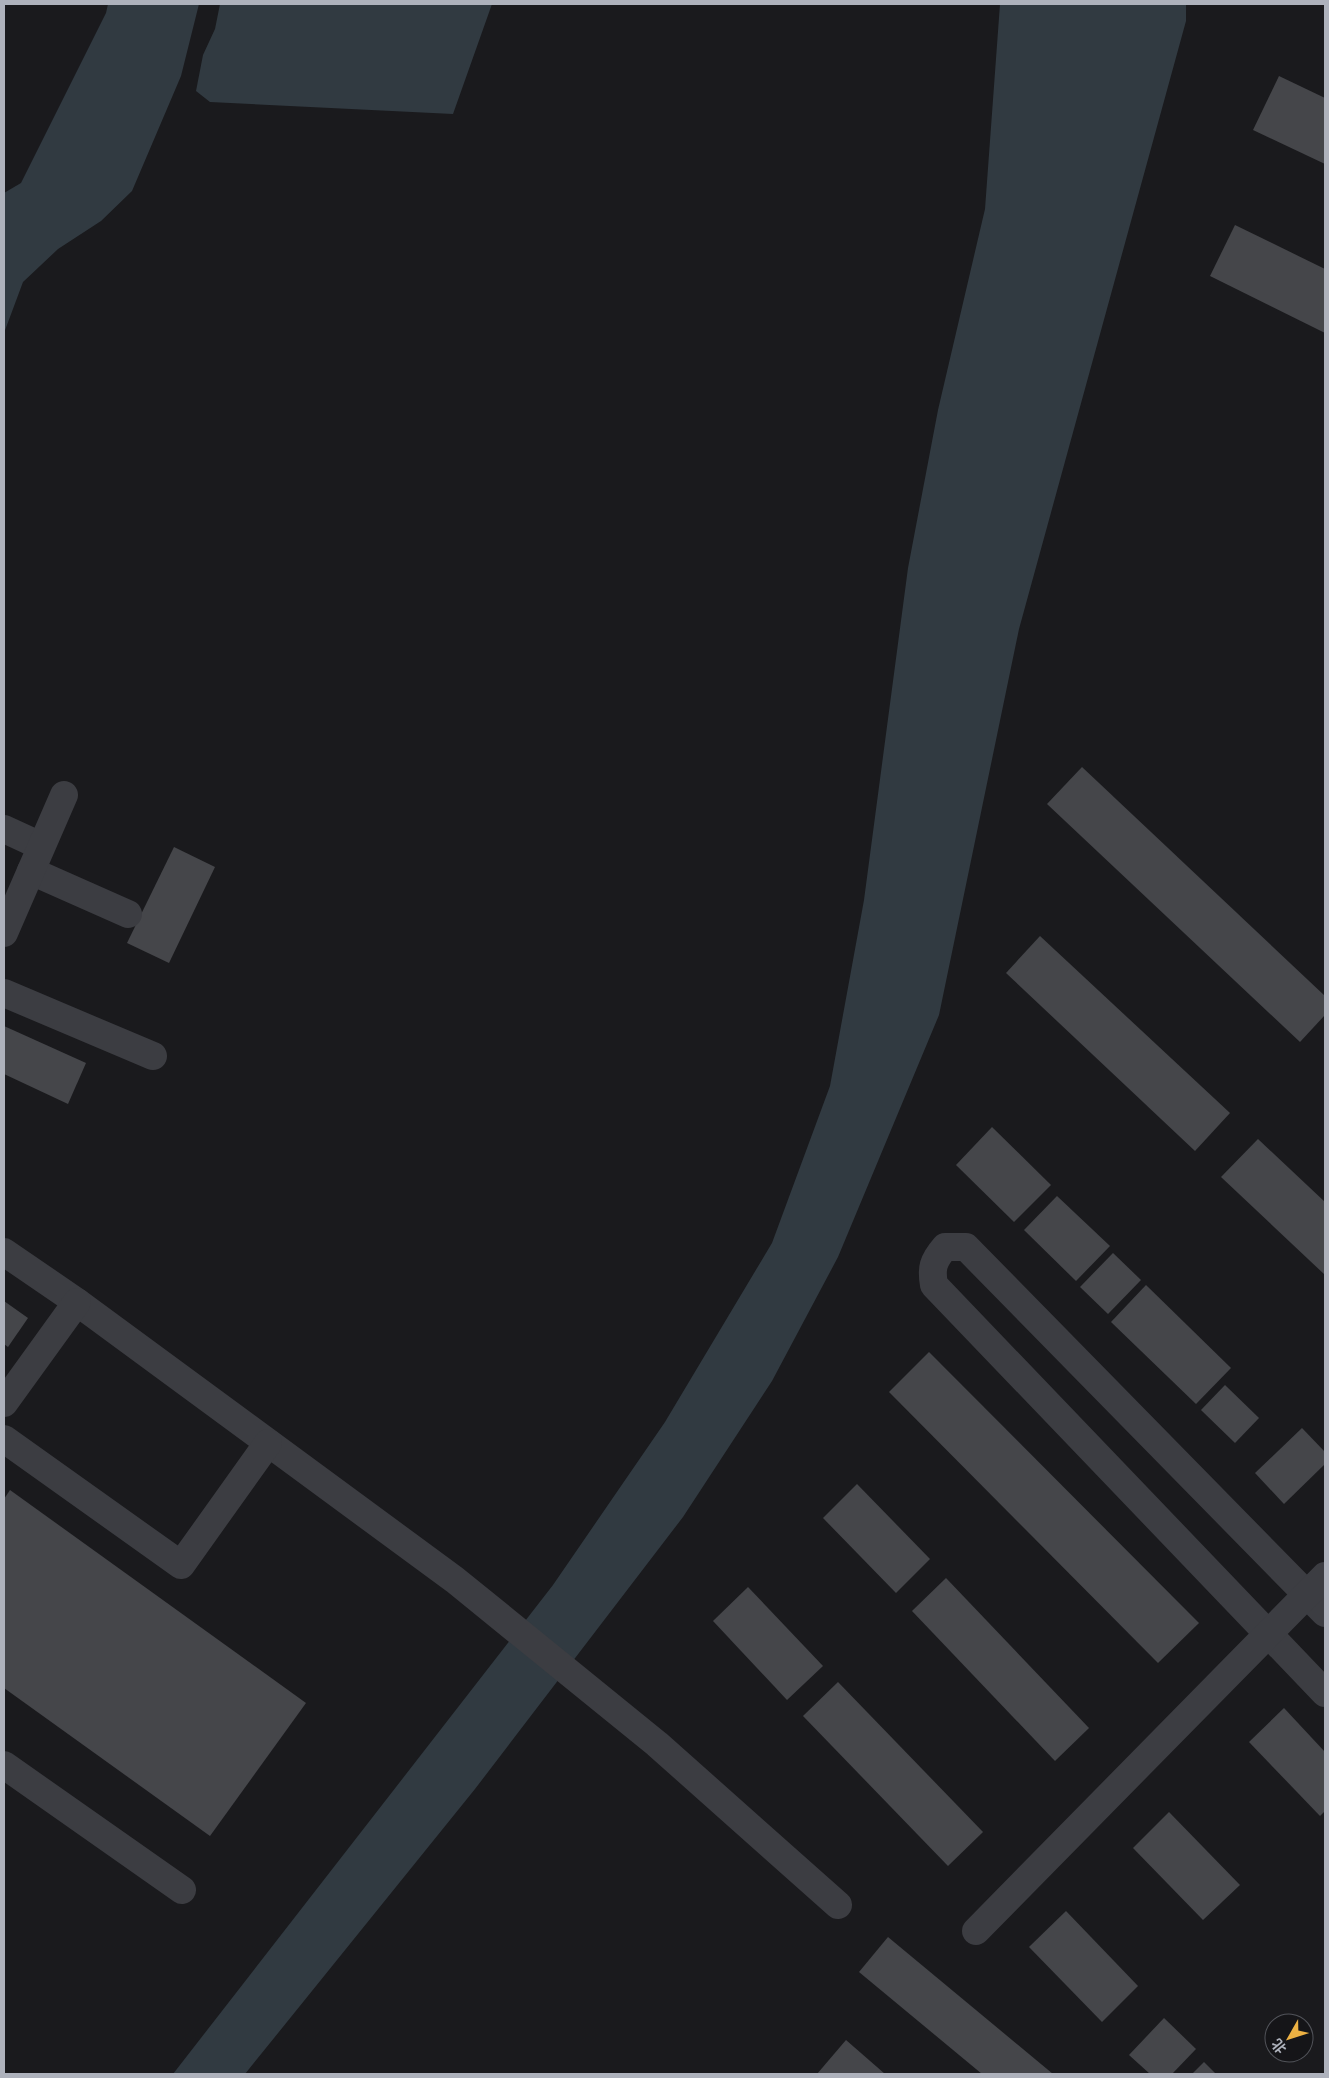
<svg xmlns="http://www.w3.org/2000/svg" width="1329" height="2078" viewBox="0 0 1329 2078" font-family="'Fira Sans','Noto Sans SC',sans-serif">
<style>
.water{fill:#313a41}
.building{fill:#45464a}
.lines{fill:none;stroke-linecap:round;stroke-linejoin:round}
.minor{stroke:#3c3d42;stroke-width:28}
</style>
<rect width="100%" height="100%" fill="#1a1a1d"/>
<g class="water">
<polygon points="108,4 199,4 181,76 132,191 101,221 58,249 23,282 4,333 4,193 21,183 106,13"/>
<polygon points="220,4 492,4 453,114 210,102 196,91 203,55 215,29"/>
<polygon points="1000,4 1186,4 1186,21 1019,629 939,1015 838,1257 772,1381 683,1517 475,1789 245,2074 173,2074 553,1585 665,1422 772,1243 830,1086 864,900 908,568 938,410 985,209"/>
</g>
<g class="building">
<polygon points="1279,76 1325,98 1325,164 1253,130"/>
<polygon points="1235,225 1325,269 1325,333 1210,276"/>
<polygon points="1082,767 1325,996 1325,1015 1300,1042 1047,804"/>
<polygon points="174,847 215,867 169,963 127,943"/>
<polygon points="1040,936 1230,1113 1195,1151 1006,973"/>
<polygon points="4,1026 86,1063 68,1104 4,1074"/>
<polygon points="992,1127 1051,1185 1014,1222 956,1165"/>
<polygon points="1258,1139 1325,1202 1325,1275 1221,1177"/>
<polygon points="1057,1196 1110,1246 1076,1281 1024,1230"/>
<polygon points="1113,1253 1141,1280 1108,1314 1080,1287"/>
<polygon points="1146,1285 1231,1368 1196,1404 1111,1322"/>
<polygon points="4,1301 28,1318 8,1347 4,1344"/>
<polygon points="929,1352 1199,1623 1158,1663 889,1392"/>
<polygon points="1225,1385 1259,1418 1235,1443 1201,1410"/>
<polygon points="1302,1428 1325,1452 1325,1464 1284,1504 1255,1473"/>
<polygon points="857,1484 930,1559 896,1593 823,1518"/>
<polygon points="10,1490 306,1703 210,1836 4,1688 4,1499"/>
<polygon points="946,1578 1089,1728 1055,1761 912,1611"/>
<polygon points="748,1587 823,1666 787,1700 713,1621"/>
<polygon points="838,1682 983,1832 948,1866 803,1716"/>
<polygon points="1284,1708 1325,1752 1325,1811 1320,1816 1249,1742"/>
<polygon points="1169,1812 1240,1885 1203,1920 1133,1848"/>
<polygon points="1066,1911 1138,1986 1102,2022 1029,1947"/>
<polygon points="888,1937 1053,2074 982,2074 859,1972"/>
<polygon points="1164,2018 1196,2049 1172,2074 1150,2074 1129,2055"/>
<polygon points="846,2040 885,2074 817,2074"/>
<polygon points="1204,2062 1216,2074 1192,2074"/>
</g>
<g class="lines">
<g class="minor">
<polyline points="4,829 41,846"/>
<polyline points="31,871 128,914"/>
<polyline points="4,933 64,795"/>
<polyline points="4,993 153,1056"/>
<polyline points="4,1252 77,1302 455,1580 657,1744 838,1905"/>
<polyline points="4,1403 77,1302"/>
<polyline points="4,1439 181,1565 268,1443"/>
<path d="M1325,1613L966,1247H945C933,1261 931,1268 934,1285L1325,1693"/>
<polyline points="4,1765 182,1890"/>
<polyline points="976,1931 1325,1576"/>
</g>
</g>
<rect width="1329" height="2078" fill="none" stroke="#aeb2bc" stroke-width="10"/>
<g transform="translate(1289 2038) rotate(231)"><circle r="24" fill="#151518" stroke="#52545a"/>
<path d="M0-4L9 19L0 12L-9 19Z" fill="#ecb143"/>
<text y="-8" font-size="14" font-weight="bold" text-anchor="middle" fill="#aeb2bc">北</text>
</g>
</svg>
